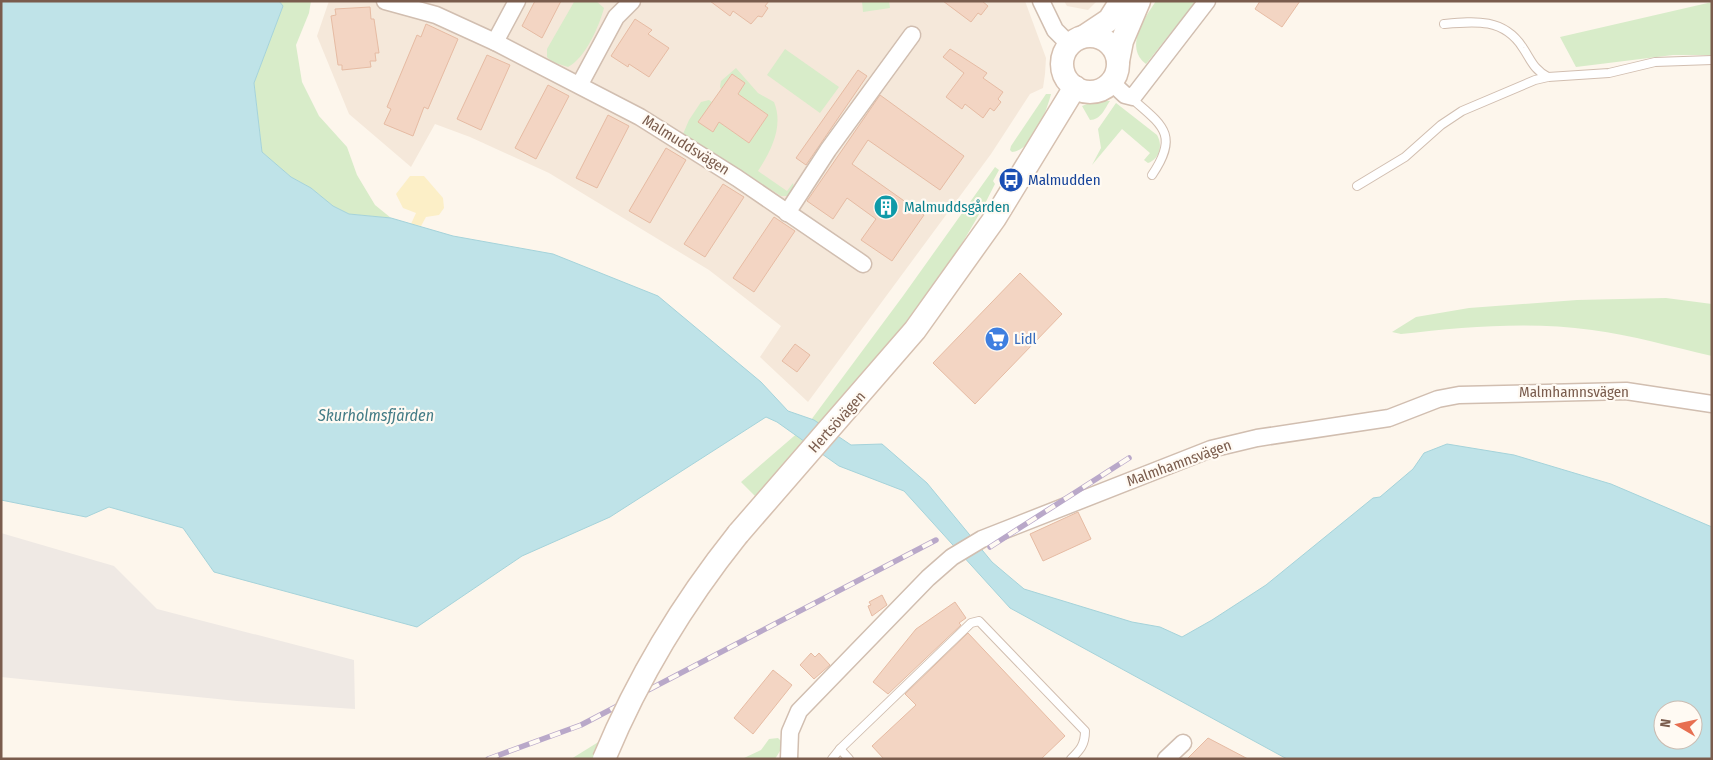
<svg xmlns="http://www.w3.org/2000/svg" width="1713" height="760" viewBox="0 0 1713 760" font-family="'Fira Sans Condensed',sans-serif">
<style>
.residential{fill:#f5e8da}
.industrial{fill:#efe9e4}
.green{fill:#d8ecc9}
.sand{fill:#fcefc7}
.water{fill:#bfe3e8;stroke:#a5d3da;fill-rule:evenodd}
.building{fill:#f3d5c3;stroke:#e6bba3}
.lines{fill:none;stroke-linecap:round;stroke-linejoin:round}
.lane-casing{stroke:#d1beb0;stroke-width:10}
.street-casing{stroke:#d1beb0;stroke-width:19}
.secondary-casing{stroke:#d6c0b0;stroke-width:25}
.lane{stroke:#fff;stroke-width:8}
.street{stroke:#fff;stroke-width:16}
.secondary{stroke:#fff;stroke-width:22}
.rail-casing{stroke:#b9a8c9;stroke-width:5.5}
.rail{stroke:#fffaf3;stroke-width:4;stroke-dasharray:11;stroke-linecap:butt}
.secondary-bridge-casing{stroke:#d6c0b0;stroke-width:25;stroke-linecap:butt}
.secondary-bridge{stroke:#fff;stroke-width:22}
.labels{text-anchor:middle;stroke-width:4.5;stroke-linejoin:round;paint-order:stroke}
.street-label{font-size:15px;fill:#7a5c4d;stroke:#fffaf3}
.transit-label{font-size:15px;fill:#164399;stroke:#fffaf3;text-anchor:start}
.culture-label{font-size:15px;fill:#0d838f;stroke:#fffaf3;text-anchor:start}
.shop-label{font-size:15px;fill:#366cbe;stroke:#fffaf3;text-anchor:start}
.water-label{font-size:16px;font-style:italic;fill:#437c86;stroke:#fffaf3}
</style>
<rect width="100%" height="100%" fill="#fdf6ec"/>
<g class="residential">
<polygon points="329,1 1025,1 1046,58 1045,74 1043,88 1030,94 991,154 808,402 760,357 781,326 709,270 549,173 470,137 435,124 411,167 349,114 317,36"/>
<polygon points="1064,1 1097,1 1088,10 1067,6"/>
</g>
<polygon class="industrial" points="1,533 114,566 157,609 354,660 355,709 237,701 1,677"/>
<g class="green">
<polygon points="279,1 311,1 309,13 296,45 302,82 319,116 347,147 357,175 375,205 391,218 349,214 333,206 311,188 291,177 262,152 254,83 283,6"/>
<path d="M596,1L604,8C599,27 585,58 568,67L552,62L547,57V49L574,2Z"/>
<polygon points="862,1 889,1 890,8 863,12"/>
<path d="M1156,1H1196L1146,64C1124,47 1144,19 1156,1Z"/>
<polygon points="1712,2 1712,55 1673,55 1576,67 1560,37"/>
<polygon points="785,49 839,87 820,113 767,75"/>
<path d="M736,68L758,93L774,102C784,126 771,151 758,171L787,191L793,183L794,188L790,196H781L683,134L689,120L701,102L709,100L712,102L699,122L713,132L719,122L749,143L768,115L738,94L745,83L732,74L721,89L720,87L721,81Z"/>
<path d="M1046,94H1051C1047,110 1032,151 1012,152L1010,150L1011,146Z"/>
<path d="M1097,100L1110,101C1105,108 1101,120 1090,120L1082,106Z"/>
<path d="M1116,103L1157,135C1163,145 1160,159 1148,163L1144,160L1150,153L1122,129L1092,165L1101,148L1098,129Z"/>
<path d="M995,167L999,170L993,181L995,184C937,302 842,400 755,496L741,482L808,424L903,296Z"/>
<path d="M1666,298L1712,304V356C1672,347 1632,335 1592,330C1528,321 1464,327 1401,334L1392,332L1416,317L1469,308L1577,300Z"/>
<polygon points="778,738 782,742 780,751 775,759 742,759 761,750 769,739"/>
<polygon points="600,741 593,759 571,759"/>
</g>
<polygon class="sand" points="410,176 424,176 443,198 444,208 439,215 426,217 421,226 411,224 416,213 403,208 396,194"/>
<path class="water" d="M1,1H279L283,6L254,83L262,152L291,177L311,188L333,206L349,214L391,218L453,236L553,254L658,296L761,382L788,411L814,420L851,445L882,444L927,483L992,562L1024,589L1132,622L1160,627L1182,637L1212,620L1266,585L1373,498L1380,497L1413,469L1424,453L1447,444L1514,455L1611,484L1712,527V759H1287L1010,608L904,491L839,466L777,422L766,417L610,517L522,556L417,627L214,572L183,528L109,507L86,517L1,500ZM1663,710H1693V740H1663Z"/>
<g class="building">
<polygon points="535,1 561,1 542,38 522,26"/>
<polygon points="710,1 769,1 765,6 768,8 762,17 758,16 751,24 733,11 730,16"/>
<polygon points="943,1 982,1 988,6 981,15 978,13 971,22"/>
<polygon points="1260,1 1300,1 1282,27 1255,9"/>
<polygon points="370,7 371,19 374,19 379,53 375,53 376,61 370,61 371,67 342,70 342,65 338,65 331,16 336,15 335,9"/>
<polygon points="635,19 652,30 648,34 669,48 649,77 629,64 628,67 611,56"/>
<polygon points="426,24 458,39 428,109 424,107 413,136 384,124 391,109 387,107 417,35 421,37"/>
<polygon points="950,49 987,73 983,78 1003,92 998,99 1001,102 994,111 990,108 983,118 965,104 962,109 946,97 964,73 943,57"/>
<polygon points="487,55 510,65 481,130 457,119"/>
<polygon points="858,70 867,76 806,165 796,158"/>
<polygon points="732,74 745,83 738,94 768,115 749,143 719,122 713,132 698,122"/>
<polygon points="548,85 569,96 536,159 515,148"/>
<polygon points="880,95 964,156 940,190 868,140 852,164 924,215 892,261 861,240 876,219 847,198 833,219 807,201"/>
<polygon points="608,115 629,126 597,188 576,178"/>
<polygon points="666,148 686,160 650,223 629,211"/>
<polygon points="723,184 744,197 705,257 684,244"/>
<polygon points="774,217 795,231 754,292 733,278"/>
<polygon points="1020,273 1062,314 975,404 933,363"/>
<polygon points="795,344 810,355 797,372 782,361"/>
<polygon points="1078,512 1091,539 1043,561 1030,534"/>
<polygon points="882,595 887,605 872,616 868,606 871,605 869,602"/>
<polygon points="955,602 966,618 959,623 961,625 888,694 873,682 916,629"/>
<polygon points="968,633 1065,736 1041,759 884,759 872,746 916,705 905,694"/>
<polygon points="811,653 815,657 819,653 830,665 814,679 800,665"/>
<polygon points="773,670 792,685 753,734 734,718"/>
<polygon points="1208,738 1248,759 1187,759"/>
</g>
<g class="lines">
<defs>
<g id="lane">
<path d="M1444,24C1475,21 1504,18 1523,48C1531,60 1534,70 1548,77"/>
<path d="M1130,97C1162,125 1180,134 1152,175"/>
<polyline points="1357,186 1405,157 1441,125 1462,111 1535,80 1548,77 1609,73 1655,62 1712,60"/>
<polyline points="832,759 840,749"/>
<path d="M849,759L840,749L971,623L979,621L1085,731C1085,745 1080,750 1071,759"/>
</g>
<g id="street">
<polyline points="385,1 436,15 495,42"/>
<polyline points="517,1 495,42 640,117 737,178 863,264"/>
<polyline points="1041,1 1055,30 1069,44"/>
<polyline points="1111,82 1125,95 1133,97 1207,1"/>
<polyline points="580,84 616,17 632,1"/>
<polyline points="787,213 828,150 912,35"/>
<polyline points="789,759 790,732 799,711 928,578 952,557 982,539 1211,449 1257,438 1389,418 1438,399 1459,395 1626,391 1712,404"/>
<polyline points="1166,759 1183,743"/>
</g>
<g id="secondary">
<polyline points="1085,36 1109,20 1121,1"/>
<circle cx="1090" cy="64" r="28"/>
<polyline points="1118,61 1122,41 1139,1"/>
<polyline points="738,534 915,330 995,218 1075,87"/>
</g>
</defs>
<use href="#lane" class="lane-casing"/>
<use href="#street" class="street-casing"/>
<use href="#secondary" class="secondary-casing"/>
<use href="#lane" class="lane"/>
<use href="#street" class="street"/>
<use href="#secondary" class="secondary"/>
<defs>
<g id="rail">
<polyline points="990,547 1129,458"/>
<polyline points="488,759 581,725 936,540"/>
</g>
</defs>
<use href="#rail" class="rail-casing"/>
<use href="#rail" class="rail"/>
<defs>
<path id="secondary-bridge" d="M604,759C638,677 682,604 738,534"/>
</defs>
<use href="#secondary-bridge" class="secondary-bridge-casing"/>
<use href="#secondary-bridge" class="secondary-bridge"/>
</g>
<defs>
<symbol id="bus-disc" viewBox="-11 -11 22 22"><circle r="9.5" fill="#1a4fb4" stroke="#fffaf3"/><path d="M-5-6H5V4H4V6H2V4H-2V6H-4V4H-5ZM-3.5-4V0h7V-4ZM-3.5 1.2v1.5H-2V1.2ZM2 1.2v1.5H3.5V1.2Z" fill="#fff"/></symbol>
<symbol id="building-disc" viewBox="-11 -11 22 22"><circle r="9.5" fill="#0f9aa8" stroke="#fffaf3"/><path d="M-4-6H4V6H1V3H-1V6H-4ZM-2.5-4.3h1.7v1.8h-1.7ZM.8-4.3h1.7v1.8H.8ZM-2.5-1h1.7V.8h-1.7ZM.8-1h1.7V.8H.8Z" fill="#fff"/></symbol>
<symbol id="supermarket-disc" viewBox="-11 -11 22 22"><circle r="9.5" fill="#3f7fe0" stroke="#fffaf3"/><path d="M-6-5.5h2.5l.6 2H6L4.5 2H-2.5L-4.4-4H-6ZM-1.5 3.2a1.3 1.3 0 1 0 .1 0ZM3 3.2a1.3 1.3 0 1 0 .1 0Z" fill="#fff"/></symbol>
</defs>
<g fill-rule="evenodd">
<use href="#bus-disc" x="997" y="166" width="28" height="28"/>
<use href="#building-disc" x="872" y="193" width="28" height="28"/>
<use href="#supermarket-disc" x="983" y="325" width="28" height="28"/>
</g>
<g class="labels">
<g class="street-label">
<text transform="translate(686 145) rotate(32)" y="5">Malmuddsvägen</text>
<text x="1574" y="397">Malmhamnsvägen</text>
<text transform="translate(837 422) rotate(-48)" y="5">Hertsövägen</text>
<text transform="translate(1179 463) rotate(-20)" y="5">Malmhamnsvägen</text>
</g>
<g class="transit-label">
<text x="1028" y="185">Malmudden</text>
</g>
<g class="culture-label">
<text x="904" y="212">Malmuddsgården</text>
</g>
<g class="shop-label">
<text x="1014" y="344">Lidl</text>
</g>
<g class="water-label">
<text x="376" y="421">Skurholmsfjärden</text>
</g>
</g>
<rect width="1713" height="760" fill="none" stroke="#7a5c4d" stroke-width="5"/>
<g transform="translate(1678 725) rotate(279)"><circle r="24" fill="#fffaf3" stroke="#cabbb1"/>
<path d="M0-4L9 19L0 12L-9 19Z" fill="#e76f51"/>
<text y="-8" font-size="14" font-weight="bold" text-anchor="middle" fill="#7a5c4d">N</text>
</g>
</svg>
